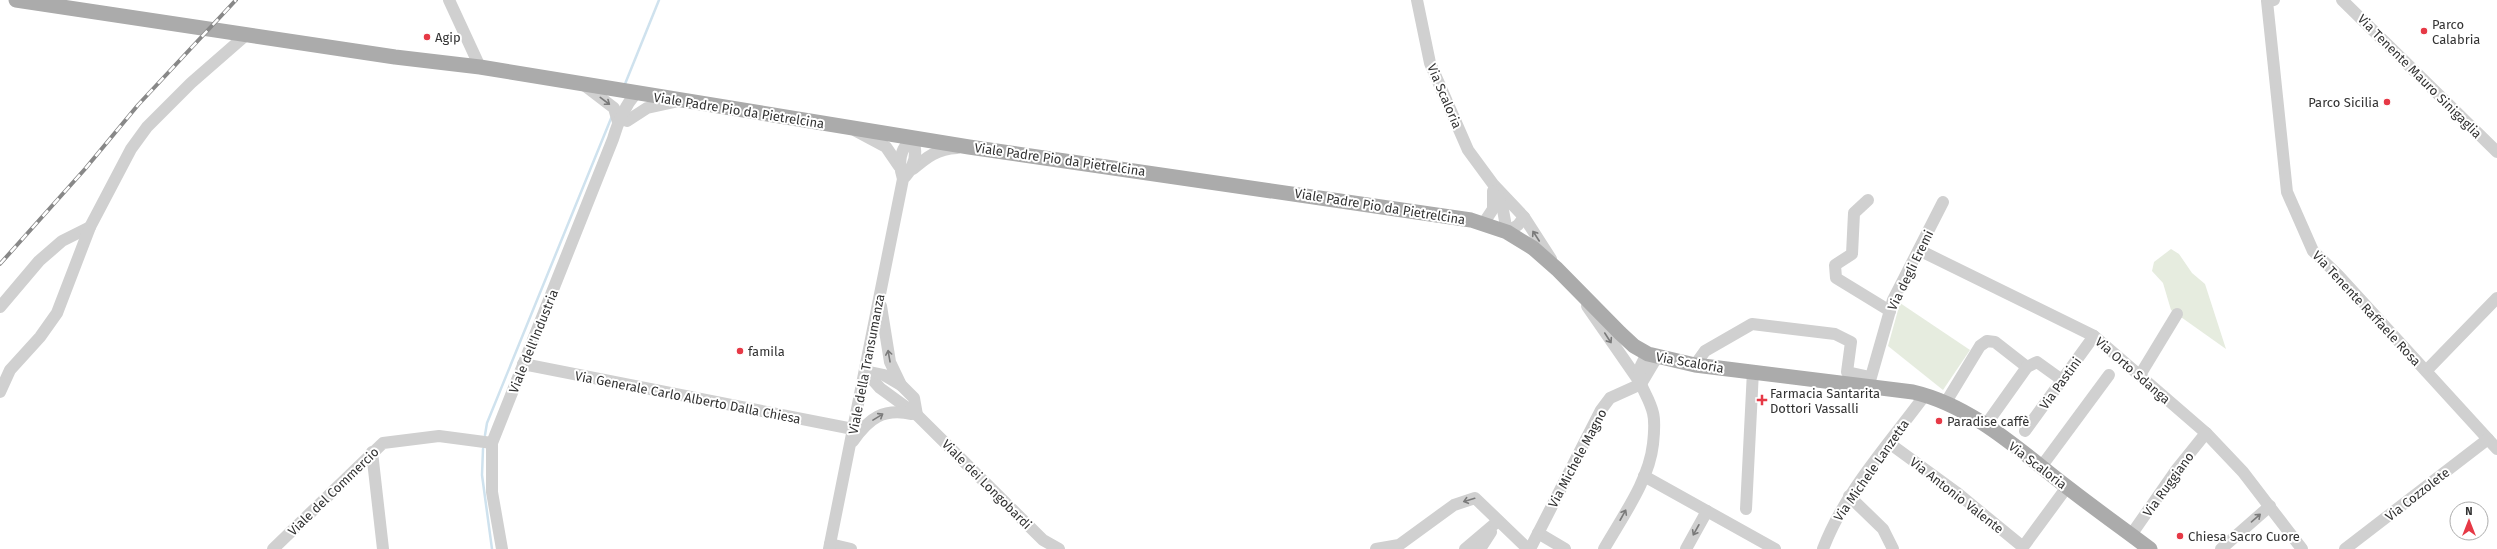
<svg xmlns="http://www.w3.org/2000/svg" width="2497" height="549" viewBox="0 0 2497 549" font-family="'Fira Sans',sans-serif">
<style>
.green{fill:#e6ecdf}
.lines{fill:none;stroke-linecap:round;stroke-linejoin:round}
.stream{stroke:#cfe2ee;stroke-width:2.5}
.minor{stroke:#d0d0d0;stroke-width:12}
.major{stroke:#ababab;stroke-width:15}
.rail-casing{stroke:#888;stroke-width:4}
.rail{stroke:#fff;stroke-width:2.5;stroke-dasharray:8;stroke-linecap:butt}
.oneway{stroke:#7a7a7a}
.poi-dot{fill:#e63946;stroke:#fff;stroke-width:1.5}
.labels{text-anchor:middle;stroke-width:4;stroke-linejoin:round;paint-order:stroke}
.poi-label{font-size:13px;fill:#333;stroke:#fff;text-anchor:start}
.street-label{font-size:13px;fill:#333;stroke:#fff}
</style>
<rect width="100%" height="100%" fill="#fff"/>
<g class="green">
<polygon points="2171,249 2179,254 2192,273 2205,284 2226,349 2171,310 2163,283 2152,271 2154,262"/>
<polygon points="1900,303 1970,350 1943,390 1888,346"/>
</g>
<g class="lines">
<g class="stream">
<polyline points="625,84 659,0"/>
<polyline points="485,435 487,423 612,116"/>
<polyline points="483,449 482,475 492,549"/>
</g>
<g class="minor">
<polyline points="449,0 480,67"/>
<polyline points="1417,0 1430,63 1468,150 1493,184 1524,217 1551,259"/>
<polyline points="2274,0 2267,1 2287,192 2313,251 2338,275 2497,449"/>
<polyline points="2342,0 2497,152"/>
<polyline points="584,85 614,108 618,122"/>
<polyline points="627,121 647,108 679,101"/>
<polyline points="856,131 886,147 899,166"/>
<path d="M913,169C927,157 937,149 957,148"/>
<polyline points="1496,190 1503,210 1507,232 1518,225 1524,217"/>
<polyline points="1868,200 1854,213 1852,254 1835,265 1836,278 1890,311"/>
<polyline points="1483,224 1493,209 1493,191"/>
<polyline points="1919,250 2094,336 2206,433 2243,472 2302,549"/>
<polyline points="881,306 890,362 901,385 914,398 917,415"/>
<polyline points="1587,306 1639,381"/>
<polyline points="0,307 39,261 62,241 90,227"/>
<polyline points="523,364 853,429"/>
<polyline points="1695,365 1705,351 1752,324 1835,334 1851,342 1847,372 1870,377"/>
<polyline points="865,371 880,388 917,415 1043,540 1059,549"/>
<polyline points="865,371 884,375 901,385"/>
<polyline points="2426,371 2497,298"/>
<polyline points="2140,375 2177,314"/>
<polyline points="1641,384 1657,357"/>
<polyline points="1869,384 1893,300 1943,202"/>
<polyline points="0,392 10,370 40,337 57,313 90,227 131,149 147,127 191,83 246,35"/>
<polyline points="1946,402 1980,346 1987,341 1995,342 2027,367 2037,362 2062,380"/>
<polyline points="1985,426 2027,367"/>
<polyline points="2025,431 2094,336"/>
<path d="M853,441C869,418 883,408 912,414"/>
<polyline points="1889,443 1956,492 2023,547 2067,487"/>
<polyline points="372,452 383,549"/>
<polyline points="2041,467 2109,375"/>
<polyline points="1644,476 1775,549"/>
<polyline points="1849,496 1883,529 1893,549"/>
<polyline points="1746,509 1753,371"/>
<polyline points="1538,533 1565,549"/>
<polyline points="2131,535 2177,469 2206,433"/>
<polyline points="830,544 851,549"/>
<polyline points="273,549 383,443 439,436 492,443"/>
<path d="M502,549L492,492V443L613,139C618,122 624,107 636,93"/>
<path d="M829,549L903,179C898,163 899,149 913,138C918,154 914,168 903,179"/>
<polyline points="1376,549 1399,545 1454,505 1475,498 1528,549"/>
<polyline points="1465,549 1498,521"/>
<polyline points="1480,549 1491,532"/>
<polyline points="1530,549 1601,410 1610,398 1641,384"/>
<path d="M1604,549C1622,517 1649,481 1653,444C1654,435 1655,421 1653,413C1647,388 1628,379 1648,354"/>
<polyline points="1686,549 1707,511"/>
<path d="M1823,549C1845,491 1889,444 1925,395"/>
<polyline points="2221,549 2270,506"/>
<polyline points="2345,549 2488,439"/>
</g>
<path class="major" d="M16,0L395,57L480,67L969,147L1471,220L1507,232L1533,248L1557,269L1620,333L1634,346L1648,354L1695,365L1913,392C1973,406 2020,451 2067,487C2094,508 2122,528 2150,549"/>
<defs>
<polyline id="rail" points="0,264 85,169 138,105 236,0"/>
</defs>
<use href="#rail" class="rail-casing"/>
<use href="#rail" class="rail"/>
</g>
<defs><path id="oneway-shaft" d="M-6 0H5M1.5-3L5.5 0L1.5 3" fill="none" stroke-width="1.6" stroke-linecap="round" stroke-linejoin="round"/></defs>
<g class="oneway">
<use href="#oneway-shaft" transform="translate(605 101) rotate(37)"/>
<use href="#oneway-shaft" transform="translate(1536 236) rotate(-123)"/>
<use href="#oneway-shaft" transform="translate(1608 338) rotate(57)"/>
<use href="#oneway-shaft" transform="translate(889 356) rotate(-100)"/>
<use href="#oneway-shaft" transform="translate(878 417) rotate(-32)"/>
<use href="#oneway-shaft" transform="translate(1469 500) rotate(163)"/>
<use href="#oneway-shaft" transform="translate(1623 515) rotate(-61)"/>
<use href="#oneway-shaft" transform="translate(2256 518) rotate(-41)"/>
<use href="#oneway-shaft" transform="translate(1696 530) rotate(119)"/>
</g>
<g class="poi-dot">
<circle cx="2424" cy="31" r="4"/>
<circle cx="427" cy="37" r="4"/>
<circle cx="2387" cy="102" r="4"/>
<circle cx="740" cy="351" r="4"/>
<path d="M1760 394h4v4h4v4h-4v4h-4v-4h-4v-4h4z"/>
<circle cx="1939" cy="421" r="4"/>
<circle cx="2180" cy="536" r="4"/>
</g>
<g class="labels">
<g class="poi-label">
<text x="2432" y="29">Parco<tspan x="2432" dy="15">Calabria</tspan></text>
<text x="435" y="42">Agip</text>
<text x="2379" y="107" text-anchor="end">Parco Sicilia</text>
<text x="748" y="356">famila</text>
<text x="1770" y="398">Farmacia Santarita<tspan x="1770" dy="15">Dottori Vassalli</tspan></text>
<text x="1947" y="426">Paradise caffè</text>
<text x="2188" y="541">Chiesa Sacro Cuore</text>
</g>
<g class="street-label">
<text transform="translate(2420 76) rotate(45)" y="5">Via Tenente Mauro Sinigaglia</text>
<text transform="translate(1445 96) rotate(67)" y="5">Via Scaloria</text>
<text transform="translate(739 110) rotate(9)" y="5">Viale Padre Pio da Pietrelcina</text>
<text transform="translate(1060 159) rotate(8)" y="5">Viale Padre Pio da Pietrelcina</text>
<text transform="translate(1380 206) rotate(9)" y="5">Viale Padre Pio da Pietrelcina</text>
<text transform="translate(1910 270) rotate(-64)" y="5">Via degli Eremi</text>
<text transform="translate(2367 308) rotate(47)" y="5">Via Tenente Raffaele Rosa</text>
<text transform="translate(533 341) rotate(-68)" y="5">Viale dell'Industria</text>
<text transform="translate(1690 362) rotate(10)" y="5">Via Scaloria</text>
<text transform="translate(866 364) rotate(-79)" y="5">Viale della Transumanza</text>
<text transform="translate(2133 370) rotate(41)" y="5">Via Orto Sdanga</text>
<text transform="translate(2060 383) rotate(-54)" y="5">Via Pastini</text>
<text transform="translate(688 397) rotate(11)" y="5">Via Generale Carlo Alberto Dalla Chiesa</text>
<text transform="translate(1577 458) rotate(-62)" y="5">Via Michele Magno</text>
<text transform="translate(2038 465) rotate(37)" y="5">Via Scaloria</text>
<text transform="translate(1871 470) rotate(-55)" y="5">Via Michele Lanzetta</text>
<text transform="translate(987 484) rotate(45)" y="5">Viale dei Longobardi</text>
<text transform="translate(2168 484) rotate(-54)" y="5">Via Ruggiano</text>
<text transform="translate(333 491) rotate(-44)" y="5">Viale del Commercio</text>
<text transform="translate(2417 494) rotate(-38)" y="5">Via Cozzolete</text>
<text transform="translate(1957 495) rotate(38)" y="5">Via Antonio Valente</text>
</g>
</g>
<g transform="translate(2469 521)"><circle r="19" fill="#ffffff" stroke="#adadad"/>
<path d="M0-3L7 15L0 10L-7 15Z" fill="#e63946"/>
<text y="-6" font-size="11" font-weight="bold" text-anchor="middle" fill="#333333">N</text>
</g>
</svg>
